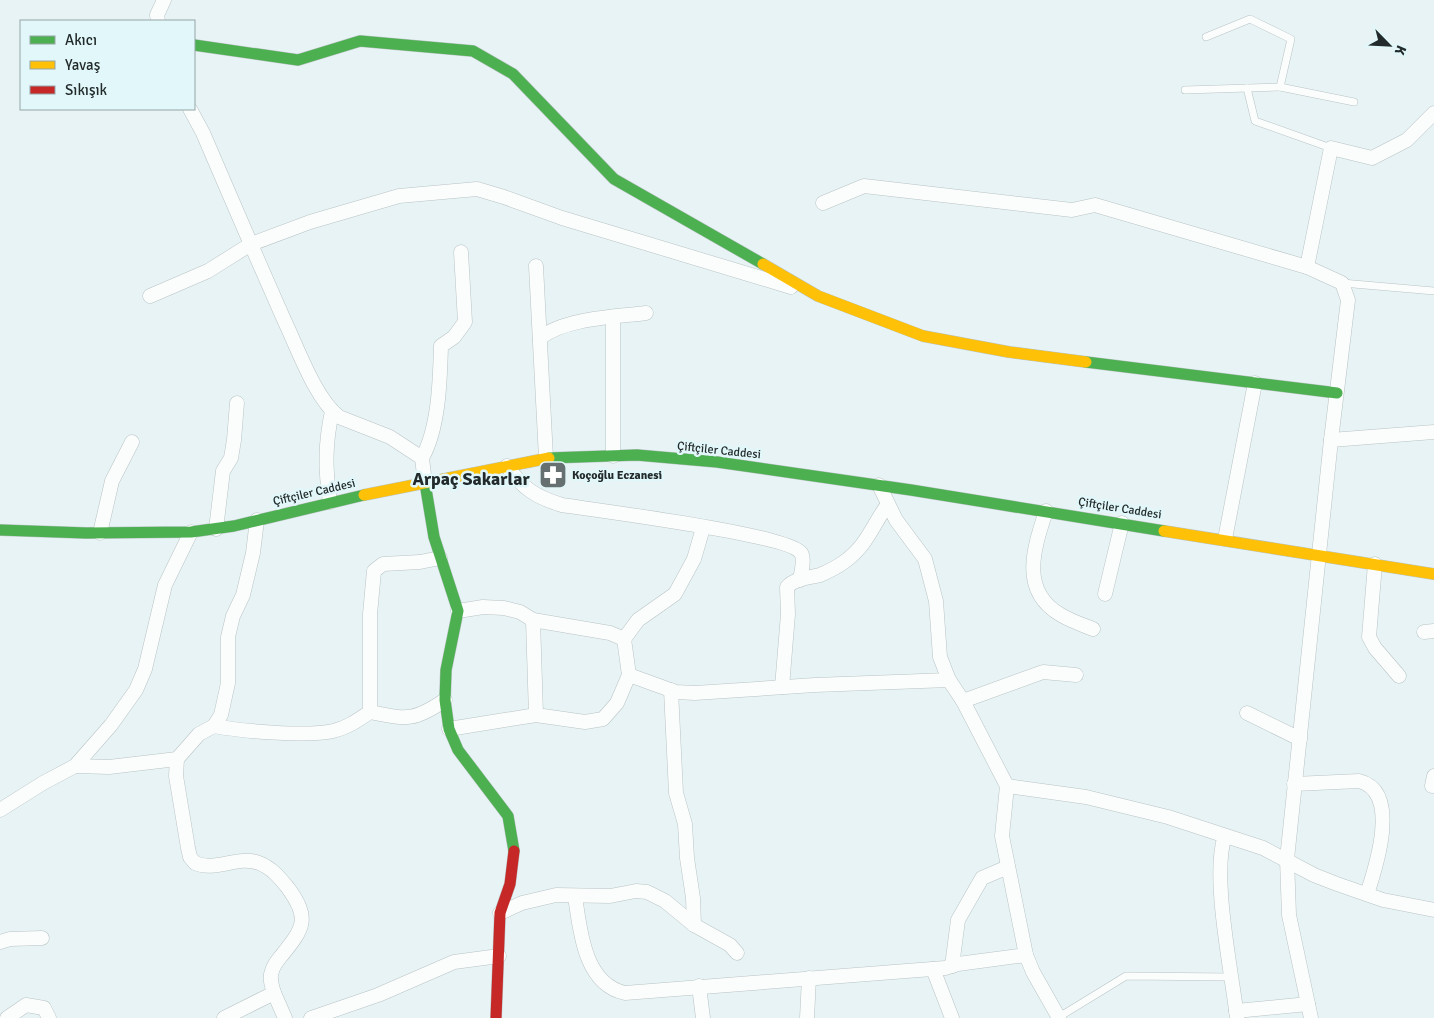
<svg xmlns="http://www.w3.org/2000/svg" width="1434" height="1018" viewBox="0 0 1434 1018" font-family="Signika,sans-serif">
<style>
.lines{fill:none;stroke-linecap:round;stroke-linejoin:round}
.lane-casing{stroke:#bac3c4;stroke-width:8}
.street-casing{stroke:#bac3c4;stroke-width:15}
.fast-casing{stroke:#bac3c4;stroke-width:12}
.slow-casing{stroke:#bac3c4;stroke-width:12}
.jam-casing{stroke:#bac3c4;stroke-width:12}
.lane{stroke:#fbfdfd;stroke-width:7}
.street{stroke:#fbfdfd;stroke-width:14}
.fast{stroke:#4caf50;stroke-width:11}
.slow{stroke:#ffc107;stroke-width:11}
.jam{stroke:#c62828;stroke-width:11}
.labels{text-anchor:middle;stroke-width:5;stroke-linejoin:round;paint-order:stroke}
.street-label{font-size:12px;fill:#222a2b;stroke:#e2f7f9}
.poi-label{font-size:12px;font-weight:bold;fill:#222a2b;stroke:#e2f7f9;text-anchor:start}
.district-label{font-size:18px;font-weight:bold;fill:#222a2b;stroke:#e2f7f9}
</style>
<rect width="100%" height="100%" fill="#e7f3f4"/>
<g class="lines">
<defs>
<g id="lane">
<polyline points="1280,87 1354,102"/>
<polyline points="1247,88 1255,121 1331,148"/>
<polyline points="1185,90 1280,87 1291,39 1250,19 1206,37"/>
<polyline points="1342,283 1434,291"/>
<polyline points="1059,1017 1126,976 1232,977"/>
</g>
<g id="street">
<polyline points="158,21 157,15 164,0"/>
<path d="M190,109L203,133C230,196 257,259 285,322C298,349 315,398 339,417L390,437L422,458L425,483"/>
<polyline points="823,203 864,186 1072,210 1095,205 1307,267 1342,283 1348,300 1331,440"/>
<polyline points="536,266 546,458"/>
<polyline points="1307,267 1331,148 1372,158 1407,140 1434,113"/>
<polyline points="150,296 208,271 251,244 310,222 399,196 477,189 504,197 562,218 791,287"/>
<polyline points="613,318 613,456"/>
<path d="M540,338C565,318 615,317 646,313"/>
<path d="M422,458C439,428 440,380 441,346L454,337L465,322L461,252"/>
<path d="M507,466C523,489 536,497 562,505C595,510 789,535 801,553C805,559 801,573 800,580"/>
<polyline points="879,485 896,520 925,559 936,601 940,657 949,680 963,701 1007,786 1002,836 1026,955 1033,972 1059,1018"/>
<path d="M330,502C325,468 325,445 332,411"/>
<path d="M1046,511C1034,548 1019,591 1061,615C1071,621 1083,625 1093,629"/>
<polyline points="216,529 223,471 231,458 234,440 237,403"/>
<polyline points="100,533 112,481 132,442"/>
<polyline points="1225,539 1255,383"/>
<polyline points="1375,564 1369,637 1375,648 1399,676"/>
<polyline points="1105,594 1122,523"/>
<polyline points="458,611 483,607 504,608 520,612 533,620 610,633 624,639 629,675 676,692 695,693 815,685 949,680"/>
<polyline points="533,620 536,715"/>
<polyline points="1424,632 1434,631"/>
<polyline points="624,639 638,620 675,594 694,559 703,528"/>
<path d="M782,687L788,614L787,587C795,578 809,578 820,575C827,572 837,567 844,562C867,546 872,526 888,504"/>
<polyline points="671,690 676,793 685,824 687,858 693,898 694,925"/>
<polyline points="963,701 1043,672 1076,675"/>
<path d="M370,712C406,719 413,722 445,700"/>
<polyline points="1247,713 1300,739"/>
<path d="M214,726C241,731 307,737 333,731C347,728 358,720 370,712V614L374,571L383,564L420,562L440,558"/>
<polyline points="449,729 536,715 585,722 603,719 617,703 629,675"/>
<polyline points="75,766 109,767 177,759"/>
<path d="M1294,784L1359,781C1401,791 1376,867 1367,894"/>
<polyline points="1007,786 1086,797 1168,817 1263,848 1314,875 1337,884 1383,900 1434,910"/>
<polyline points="1432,786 1434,776"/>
<polyline points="0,810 43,783 75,766 111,725 136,690 145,669 165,585 191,532"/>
<path d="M1225,836C1211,875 1232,973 1237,1018"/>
<path d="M575,896C580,930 584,984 625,993L945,968L958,964L1026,955"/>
<polyline points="500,913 522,903 556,895 610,896 636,891 647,892 665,901 694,925 730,945 737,953"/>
<polyline points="0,942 10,939 42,938"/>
<polyline points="952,966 958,920 982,878 1008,867"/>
<polyline points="933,969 952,1018"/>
<polyline points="699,986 703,1018"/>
<polyline points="274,993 285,1018"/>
<polyline points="1236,1011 1308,1004"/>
<polyline points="7,1018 26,1005 44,1008 49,1018"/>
<path d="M224,1018L274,993C272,986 269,978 272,971C274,964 278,960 282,955C304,928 310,918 288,888C280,878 272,868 259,863C238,855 215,872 195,863L190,857L188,848L176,776L177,759L199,734L214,726L221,715L228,683V637L233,616L243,595L253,553L257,520"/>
<polyline points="311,1018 378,995 454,962 499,956"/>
<polyline points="807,1018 809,978"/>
<polyline points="1311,1018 1289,915 1287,859 1331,440 1434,432"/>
</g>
<g id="fast">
<polyline points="194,45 298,60 360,41 473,51 513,74 614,179 763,264"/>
<polyline points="1086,362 1337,393"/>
<polyline points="549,458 637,455 717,462 911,490 1164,531"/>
<polyline points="425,483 434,537 458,611 446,670 445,700 449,729 458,750 508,816 514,851"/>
<polyline points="0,530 86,533 191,532 234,526 364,495"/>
</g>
<g id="slow">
<polyline points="763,264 818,296 923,336 1009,352 1086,362"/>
<polyline points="364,495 549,458"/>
<polyline points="1164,531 1434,574"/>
</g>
<polyline id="jam" points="496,1018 500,913 510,884 514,851"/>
</defs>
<use href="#lane" class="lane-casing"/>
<use href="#street" class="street-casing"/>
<use href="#fast" class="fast-casing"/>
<use href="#slow" class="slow-casing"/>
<use href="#jam" class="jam-casing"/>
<use href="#lane" class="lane"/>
<use href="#street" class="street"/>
<use href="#fast" class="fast"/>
<use href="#slow" class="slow"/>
<use href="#jam" class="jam"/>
</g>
<defs>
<symbol id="pharmacy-square" viewBox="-11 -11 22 22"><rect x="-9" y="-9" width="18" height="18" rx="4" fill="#677071" stroke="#e2f7f9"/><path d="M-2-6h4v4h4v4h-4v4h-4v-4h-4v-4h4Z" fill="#fff"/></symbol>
</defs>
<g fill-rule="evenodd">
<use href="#pharmacy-square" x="537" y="459" width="32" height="32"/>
</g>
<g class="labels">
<g class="street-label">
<text transform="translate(719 450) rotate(6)" y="4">Çiftçiler Caddesi</text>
<text transform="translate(314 492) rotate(-13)" y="4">Çiftçiler Caddesi</text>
<text transform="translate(1120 508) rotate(9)" y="4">Çiftçiler Caddesi</text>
</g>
<g class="poi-label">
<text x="572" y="479">Koçoğlu Eczanesi</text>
</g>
<g class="district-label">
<text x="471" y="485">Arpaç Sakarlar</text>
</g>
</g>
<rect x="20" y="20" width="175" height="90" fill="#e2f7f9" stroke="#95a5a7"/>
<rect x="30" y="36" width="25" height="8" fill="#4caf50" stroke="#95a5a7"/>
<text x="65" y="45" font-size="15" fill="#222a2b">Akıcı</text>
<rect x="30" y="61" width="25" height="8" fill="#ffc107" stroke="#95a5a7"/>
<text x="65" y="70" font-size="15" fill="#222a2b">Yavaş</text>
<rect x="30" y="86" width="25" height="8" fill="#c62828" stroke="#95a5a7"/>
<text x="65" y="95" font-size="15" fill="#222a2b">Sıkışık</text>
<g transform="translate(1389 45) rotate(114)" stroke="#e2f7f9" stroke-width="4" paint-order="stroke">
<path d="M0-4L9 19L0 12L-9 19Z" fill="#222a2b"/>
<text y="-8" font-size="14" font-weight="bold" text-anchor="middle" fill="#222a2b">K</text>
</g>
</svg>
